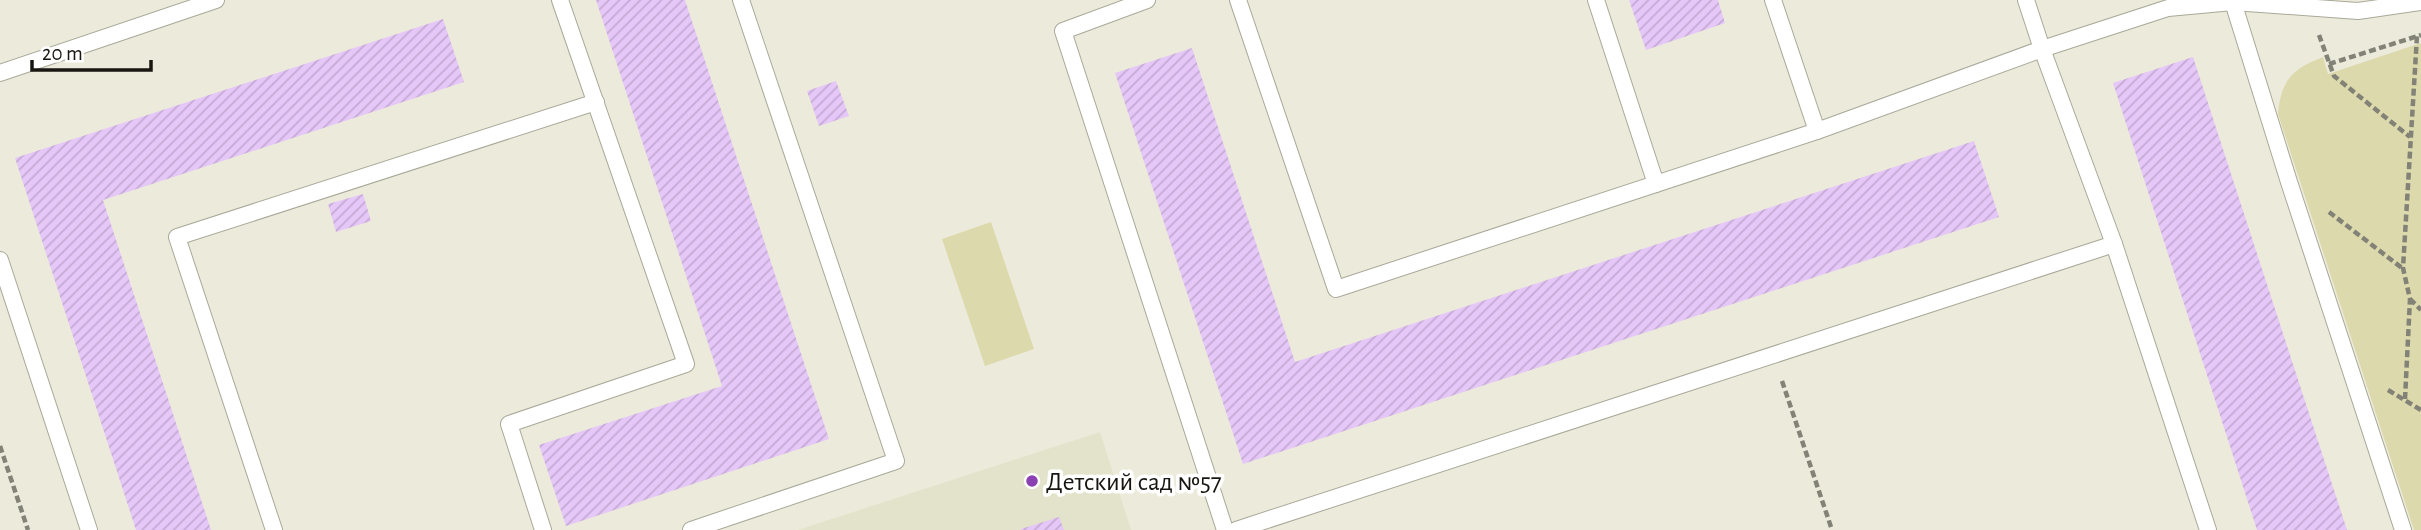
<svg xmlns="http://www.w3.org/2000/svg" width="2421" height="530" viewBox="0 0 2421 530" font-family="'Alegreya Sans',sans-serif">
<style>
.built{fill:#e3e2ca}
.green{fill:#dcd9ac}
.building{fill:url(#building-hatch)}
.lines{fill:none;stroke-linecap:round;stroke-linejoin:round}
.lane-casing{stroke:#a9a999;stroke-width:18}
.path{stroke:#838277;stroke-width:4.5;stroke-dasharray:7 3.5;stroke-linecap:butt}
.lane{stroke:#fff;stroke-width:16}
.poi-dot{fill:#8c41b2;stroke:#fff;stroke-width:2.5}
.labels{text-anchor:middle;stroke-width:7;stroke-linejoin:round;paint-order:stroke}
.poi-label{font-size:26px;fill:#171611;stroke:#fff;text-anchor:start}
</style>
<defs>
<pattern id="building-hatch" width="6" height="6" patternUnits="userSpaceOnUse" patternTransform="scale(1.75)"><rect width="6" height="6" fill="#e5c7f8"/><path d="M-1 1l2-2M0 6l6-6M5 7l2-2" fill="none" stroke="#c4aad4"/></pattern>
</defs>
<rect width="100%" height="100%" fill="#ecebdb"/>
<polygon class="built" points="1100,432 1131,530 798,530"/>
<g class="green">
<path d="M2421,43V530H2414L2278,114C2281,80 2292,69 2323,57L2328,74Z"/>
<polygon points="991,222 1034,349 985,366 942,239"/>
</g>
<g class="building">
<polygon points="596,0 685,0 829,439 566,526 539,445 722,386"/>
<polygon points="1629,0 1718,0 1725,23 1646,50"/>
<polygon points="443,19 464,82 103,200 211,530 136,530 15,158"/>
<polygon points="1192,48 1295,362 1974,141 1999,217 1243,464 1115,73"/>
<polygon points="2193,57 2347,530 2257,530 2177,282 2113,83"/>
<polygon points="836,81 849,116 819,126 807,91"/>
<polygon points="363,194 371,221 336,232 328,204"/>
<polygon points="1059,517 1064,530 1021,530 1021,529"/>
</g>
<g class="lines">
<defs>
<g id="lane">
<polyline points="1147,0 1063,31 1225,530"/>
<polyline points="1238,0 1336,289 1817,131 2042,49 2168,8 2233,2 2358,11 2421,2"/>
<polyline points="1596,0 1656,184"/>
<polyline points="1773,0 1817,131"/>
<polyline points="2026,0 2042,49 2114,244 2208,530"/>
<polyline points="2233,2 2289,182 2403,530"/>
<polyline points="0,73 216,0"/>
<polyline points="0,260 89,530"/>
<polyline points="274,530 177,237 596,102"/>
<polyline points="543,530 509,424 686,364 560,0"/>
<polyline points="691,530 896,461 741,0"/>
<polyline points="1236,530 2114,244"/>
</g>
</defs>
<use href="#lane" class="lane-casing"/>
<g class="path">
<polyline points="2319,35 2334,76 2410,137"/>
<polyline points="2329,64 2421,35"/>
<polyline points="2329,212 2402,268"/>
<polyline points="2410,299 2421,310"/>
<polyline points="1782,381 1832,530"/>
<polyline points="2388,390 2421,410"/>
<polyline points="2405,399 2410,299 2403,268 2417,36"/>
<polyline points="0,446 28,530"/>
</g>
<use href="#lane" class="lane"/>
</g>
<circle class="poi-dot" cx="1032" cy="481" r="7"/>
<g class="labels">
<g class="poi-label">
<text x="1046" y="490">Детский сад №57</text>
</g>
</g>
<path d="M32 60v10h119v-10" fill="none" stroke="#171611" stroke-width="3.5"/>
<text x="42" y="60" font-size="21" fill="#171611" stroke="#ffffff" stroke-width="5" paint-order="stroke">20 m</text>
</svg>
